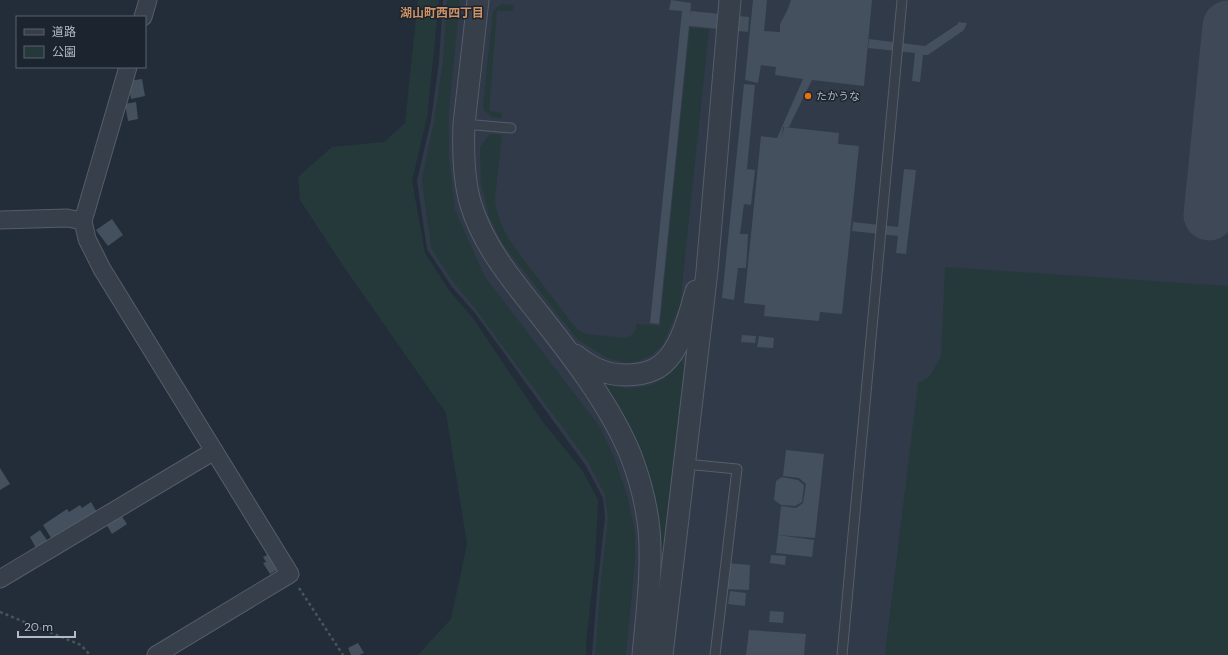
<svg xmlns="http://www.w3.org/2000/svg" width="1228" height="655" viewBox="0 0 1228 655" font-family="'DM Sans','Noto Sans JP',sans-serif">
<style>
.airport{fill:#313a48}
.green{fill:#25393b}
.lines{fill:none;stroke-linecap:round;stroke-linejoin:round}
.taxiway{stroke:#3e4856;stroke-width:51}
.building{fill:#44505e}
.service-casing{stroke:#555d69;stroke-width:11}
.minor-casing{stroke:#555d69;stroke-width:19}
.tertiary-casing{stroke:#555d69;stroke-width:23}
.path{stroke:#435659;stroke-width:2.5;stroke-dasharray:3 3;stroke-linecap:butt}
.service{stroke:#373f4b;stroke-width:9}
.minor{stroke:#373f4b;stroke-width:17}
.tertiary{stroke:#373f4b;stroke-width:21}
.food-dot{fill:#e8710a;stroke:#1c2430;stroke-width:1.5}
.labels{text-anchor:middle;stroke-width:3;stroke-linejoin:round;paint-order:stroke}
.poi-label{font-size:11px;fill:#b2bac6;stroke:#1c2430;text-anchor:start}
.neighbourhood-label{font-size:12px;font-weight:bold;fill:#d09163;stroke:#1c2430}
</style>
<rect width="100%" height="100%" fill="#232d3a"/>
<polygon class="airport" points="443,0 1228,0 1228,655 592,655 598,581 605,517 603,498 586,466 475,313 452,287 427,249 417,181 431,120 439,62"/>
<g class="green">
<polygon points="418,0 439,0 427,117 412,181 425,253 448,289 472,317 542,421 582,470 598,500 595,562 586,643 586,655 418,655 451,619 467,544 446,413 344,267 300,200 298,177 332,147 384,142 405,123"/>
<polygon points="447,0 460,0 449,109 449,158 455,210 485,277 600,427 614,457 627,495 635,532 635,562 626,655 595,655 601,581 608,517 605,495 588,462 474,307 454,283 431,248 422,180 434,121 443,61"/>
<polygon points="503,4 514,5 513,11 497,11 489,111 502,113 501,118 492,117 484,110 483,106 493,12 498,6"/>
<path d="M690,28L709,29L680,305L663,344L652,355L636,362L626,363L607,358L577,339L502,243L489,216L481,184L480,147L490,134L502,135L495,199C497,232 524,259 543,285C554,299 565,315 577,329L586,334L626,338C634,335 635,331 637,324L660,326Z"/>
<polygon points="945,267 1228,286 1228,655 885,655 918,383 929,377 941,357"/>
<path d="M681,360L685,366L655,655L659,550L600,385L603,381C619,390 642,390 658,382C667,377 674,367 681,360Z"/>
</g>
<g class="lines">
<polyline class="taxiway" points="1209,215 1228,26"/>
</g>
<g class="building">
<polygon points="671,0 691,3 690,17 691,11 749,17 748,32 689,26 659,324 650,323 682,11 669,10"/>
<polygon points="753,0 767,0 764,31 780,32 780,24 787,11 791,0 872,0 864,86 812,80 789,127 783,127 782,138 784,127 839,133 838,144 859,146 842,314 820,312 819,321 764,316 765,305 744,303 761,136 777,138 803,79 775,75 776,67 761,65 758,83 745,80"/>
<polygon points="958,22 967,23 964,30 928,55 923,55 920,82 912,81 915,53 868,48 869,39 925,46 958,24"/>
<polygon points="142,79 145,96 131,99 128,81"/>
<polygon points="744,84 755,85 747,169 755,170 751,205 744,204 740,234 748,234 746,268 738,268 734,300 722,298"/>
<polygon points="136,102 138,119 128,121 125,104"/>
<polygon points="904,169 916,170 906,254 896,253 898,236 852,231 853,222 898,227"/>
<polygon points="112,219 123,235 108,246 96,230"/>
<polygon points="742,335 756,336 755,343 741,342"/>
<polygon points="759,336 774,338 773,348 757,347"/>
<polygon points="786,450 824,454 815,538 778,535 781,506 796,508 803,503 806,484 799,478 783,476"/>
<polygon points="0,468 10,484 0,490"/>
<polygon points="782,477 798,480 804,485 802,502 795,506 781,505 774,500 776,481"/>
<polygon points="91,502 98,514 53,541 43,525 67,509 69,512 80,505 82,508"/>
<polygon points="121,515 127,524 112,534 106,524"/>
<polygon points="40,530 49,543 37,550 30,537"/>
<polygon points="778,535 814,540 812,557 776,553"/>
<polygon points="269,554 279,569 270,574 263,563 266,562 263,557"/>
<polygon points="771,555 786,556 785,565 770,563"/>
<polygon points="726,563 750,565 749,590 724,589"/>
<polygon points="730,591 746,593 745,606 728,604"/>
<polygon points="770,611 784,612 783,623 769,622"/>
<polygon points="749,630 806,634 804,655 746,655"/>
<polygon points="358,643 364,653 359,655 351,655 348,648"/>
</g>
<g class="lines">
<defs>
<g id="service">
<polyline points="464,124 511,128"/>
<polyline points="685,464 737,469 715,655"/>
<polyline points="842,655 902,0"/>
</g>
<g id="minor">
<polyline points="143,17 148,0"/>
<polyline points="128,67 83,221 87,239 102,269 290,574 156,655"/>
<polyline points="0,220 67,218 83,221"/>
<polyline points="0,579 214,451"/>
</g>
<g id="tertiary">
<path d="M478,0L464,124C463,150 463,179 471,205C484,247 512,280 539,314C572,356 611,406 631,456C642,485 650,518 650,550C651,584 646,620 643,655"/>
<path d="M575,355C590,367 605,375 625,375C635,375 644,374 653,370C679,359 689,316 696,291"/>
<polyline points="662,655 707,271 730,0"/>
</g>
</defs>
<use href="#service" class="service-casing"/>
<use href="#minor" class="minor-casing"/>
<use href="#tertiary" class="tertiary-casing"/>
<g class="path">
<polyline points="299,588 343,655"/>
<polyline points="0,612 81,645 90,655"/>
</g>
<use href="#service" class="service"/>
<use href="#minor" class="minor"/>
<use href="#tertiary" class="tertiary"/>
</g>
<circle class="food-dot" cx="808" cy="96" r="4"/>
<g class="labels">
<g class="poi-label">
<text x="816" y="100">たかうな</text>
</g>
<g class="neighbourhood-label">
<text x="442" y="17">湖山町西四丁目</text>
</g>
</g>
<rect x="16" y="16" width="130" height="52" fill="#1c2430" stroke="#58606c"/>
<rect x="24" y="29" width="20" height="6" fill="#373f4b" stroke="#58606c"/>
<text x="52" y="36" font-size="12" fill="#b2bac6">道路</text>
<rect x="24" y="46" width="20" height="12" fill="#25393b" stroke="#58606c"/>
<text x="52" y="56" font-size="12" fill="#b2bac6">公園</text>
<path d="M18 631v6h57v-6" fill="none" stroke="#b2bac6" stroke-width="2"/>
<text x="24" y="631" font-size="12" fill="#b2bac6" stroke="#1c2430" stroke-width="3" paint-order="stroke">20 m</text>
</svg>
